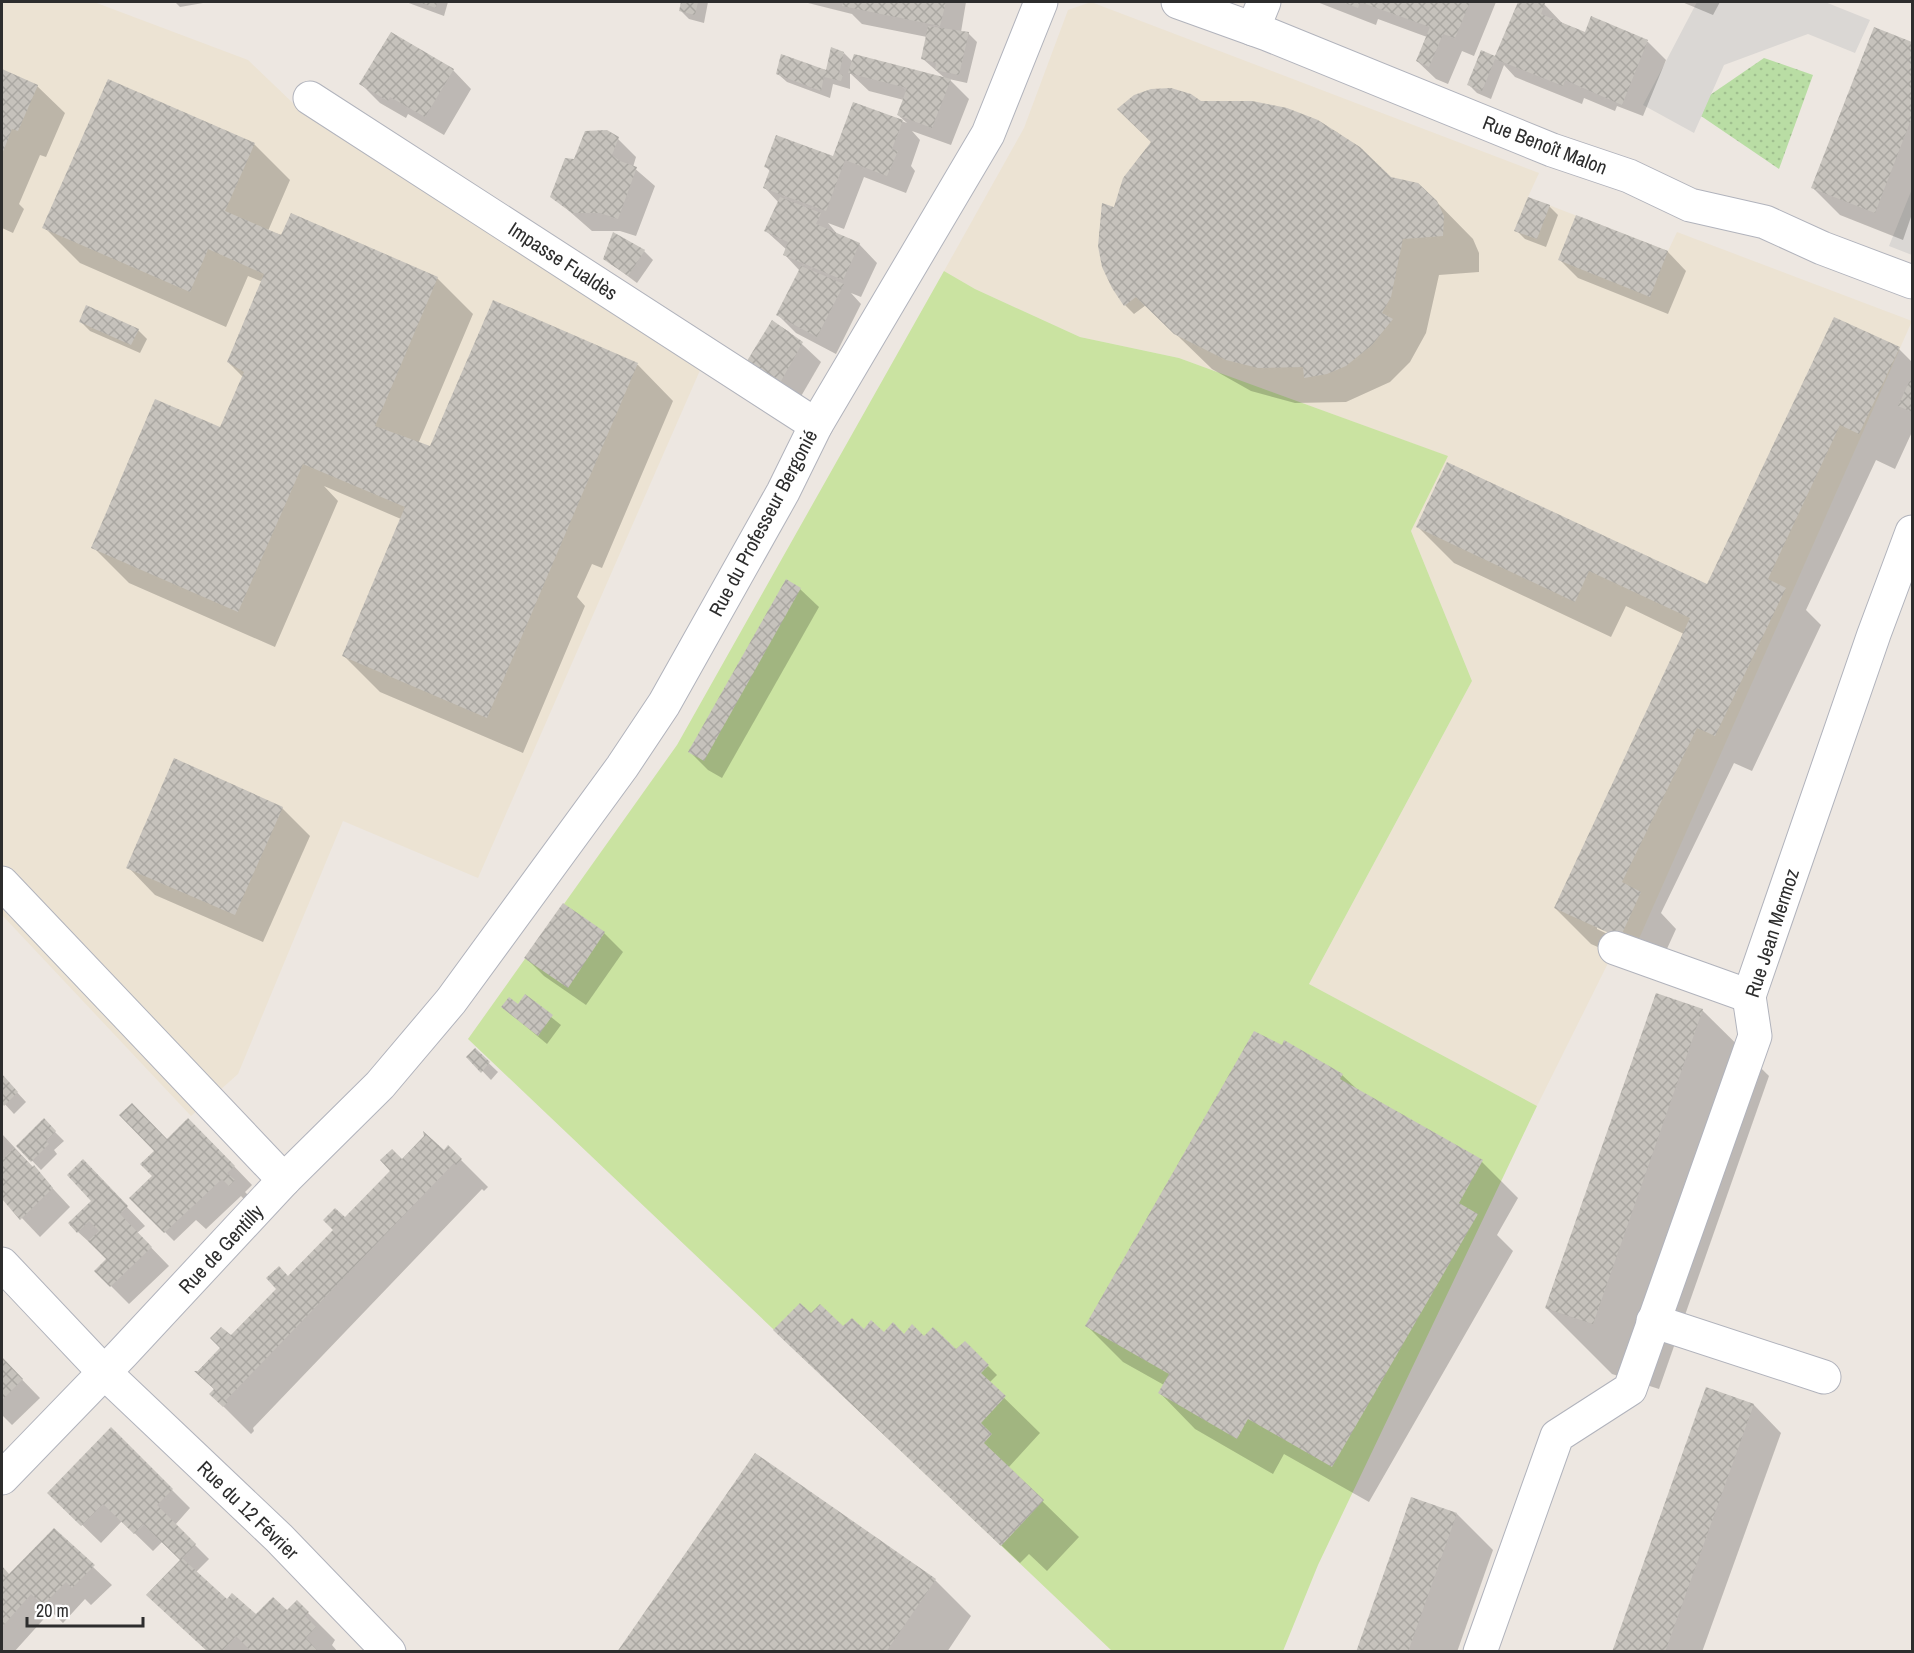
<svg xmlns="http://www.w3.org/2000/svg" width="1914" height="1653" viewBox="0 0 1914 1653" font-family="'Archivo Narrow',sans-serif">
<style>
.education{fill:#ece3d3}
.grass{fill:url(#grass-dots)}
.pitch{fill:#cae3a1}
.plaza{fill:#dad7d4}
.shadow{fill:#0003;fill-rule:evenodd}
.building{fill:url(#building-cross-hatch)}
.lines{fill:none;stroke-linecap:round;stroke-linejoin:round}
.minor-casing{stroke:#b1b3bc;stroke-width:35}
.minor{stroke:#fff;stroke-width:33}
.labels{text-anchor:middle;stroke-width:4.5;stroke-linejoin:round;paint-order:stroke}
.street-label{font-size:20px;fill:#2d2d2d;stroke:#fff}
</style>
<defs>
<pattern id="grass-dots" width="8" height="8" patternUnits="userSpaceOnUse" patternTransform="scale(1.5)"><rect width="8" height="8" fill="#b9dda4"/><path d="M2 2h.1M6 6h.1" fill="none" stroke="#9fbe8e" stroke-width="1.8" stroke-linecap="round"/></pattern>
<pattern id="building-cross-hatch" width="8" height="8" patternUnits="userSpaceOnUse" patternTransform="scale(1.5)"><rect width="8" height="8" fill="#c6c2bc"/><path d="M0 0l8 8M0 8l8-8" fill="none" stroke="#aaa7a2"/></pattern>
</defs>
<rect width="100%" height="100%" fill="#ede7e1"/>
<g class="education">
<polygon points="2,2 94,2 248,60 297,107 701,368 478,878 343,821 238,1074 191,1116 2,915"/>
<polygon points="1091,2 1539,173 1528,197 1668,251 1677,232 1912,321 1638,941 1620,939 1537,1106 1309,984 1472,681 1411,531 1447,456 1179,358 1080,337 975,289 944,271 1024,128 1068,10"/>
</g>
<polygon class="grass" points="1764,58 1813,75 1779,169 1701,116 1710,95"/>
<polygon class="pitch" points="944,271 975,289 1080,337 1179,358 1448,456 1411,531 1472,681 1309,984 1537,1106 1318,1565 1283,1651 1112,1651 468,1039 677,745"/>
<g class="plaza">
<polygon points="1697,2 1825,2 1870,20 1855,53 1808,34 1724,65 1694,133 1643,105"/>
<polygon points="1912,189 1912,255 1889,246"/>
</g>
<g class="shadow">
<polygon points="175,2 209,2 180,7"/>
<polygon points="406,2 448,2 444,16"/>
<polygon points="683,2 708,2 704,23 689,19 680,10"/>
<polygon points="804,2 966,2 961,32 968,33 977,42 967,83 949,79 969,99 951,145 912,131 920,140 911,166 915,171 906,193 864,177 844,229 828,223 838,235 859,244 877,263 861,297 851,293 861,304 836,354 796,333 778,315 800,271 785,255 787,250 766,231 779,203 765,188 771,172 766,167 834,157 854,104 907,123 898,115 904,100 869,91 850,73 850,89 833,84 830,98 787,82 778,74 827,72 844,53 853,62 947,80 923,59 927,37 862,24 852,14"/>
<polygon points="1317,2 1496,2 1474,56 1462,51 1448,84 1436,79 1417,61 1427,37 1378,19 1376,25"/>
<polygon points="1520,2 1544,4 1562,23 1586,34 1592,18 1648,42 1666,60 1643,116 1617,106 1615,111 1584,98 1582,104 1515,77 1504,65 1491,99 1477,93 1469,85 1482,52 1496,59"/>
<polygon points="1682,2 1720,2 1713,15"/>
<polygon points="1875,29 1912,43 1912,214 1903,240 1840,215 1813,188"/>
<polygon points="453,70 471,89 444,135 408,114 406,118 380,103 361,84"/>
<polygon points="2,71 37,86 65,113 46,157 40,155 19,204 24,209 13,233 2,228"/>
<polygon points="1201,103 1296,113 1337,132 1392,179 1423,188 1473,239 1479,253 1479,272 1439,275 1426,333 1410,362 1390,382 1346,402 1295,403 1251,391 1212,369 1146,305 1134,314 1125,305 1104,267 1099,236 1103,205 1115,209"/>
<polygon points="618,139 636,157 633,167 655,186 636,236 620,231 592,231 552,196 575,161"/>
<polygon points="254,144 290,180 268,231 437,278 473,314 418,444 439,453 494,302 638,365 673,401 602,568 592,564 577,597 585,606 523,753 380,692 344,656 401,519 324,486 338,501 275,647 129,583 93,547 227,432 243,377 228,362 263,282 248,276 226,327 80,263 44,227"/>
<polygon points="1549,206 1558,215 1546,247 1525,239 1516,230"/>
<polygon points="1576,217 1668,252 1686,271 1668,314 1578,278 1560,260"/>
<polygon points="644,251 653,260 637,283 605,259"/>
<polygon points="81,322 138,330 147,339 140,353 90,331"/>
<polygon points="772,322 788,331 821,362 800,398 768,379 749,361"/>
<path d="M1899,349L1912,362V432L1895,469L1876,460L1806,610L1821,625L1752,771L1734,763L1661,913L1676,929L1656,973L1591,944L1555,908L1684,634L1626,606L1611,637L1454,563L1418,527L1708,586ZM1597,926L1627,940L1626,943L1597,929Z"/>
<polygon points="800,589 819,607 722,778 708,770 690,752"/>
<polygon points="282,808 310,836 263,942 155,895 128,867"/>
<polygon points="563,905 604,933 623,952 586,1005 544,976 526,958"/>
<polygon points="525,996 561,1025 547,1044 512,1015"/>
<polygon points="1702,1010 1769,1076 1659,1389 1612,1374 1546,1308"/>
<polygon points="475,1050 498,1072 491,1080 469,1057"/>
<polygon points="1342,1075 1358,1090 1482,1162 1518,1198 1497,1235 1513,1251 1369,1502 1284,1454 1273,1474 1195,1429 1160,1393 1164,1385 1123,1362 1087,1326"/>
<polygon points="2,1076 26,1102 14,1114 2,1101"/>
<polygon points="44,1121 64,1141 54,1150 57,1154 41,1170 18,1146"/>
<polygon points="2,1134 70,1207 40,1237 2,1197"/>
<polygon points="207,1138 252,1185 245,1192 252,1199 248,1203 241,1196 206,1229 196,1220 174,1241 131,1198 152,1178 167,1141"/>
<polygon points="448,1147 488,1187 484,1191 482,1189 253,1428 254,1431 251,1434 211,1394 215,1390 197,1372 402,1161 444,1152"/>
<polygon points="101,1180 145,1226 137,1233 169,1266 129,1304 96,1271 108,1259 78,1232"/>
<polygon points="811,1315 880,1347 884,1334 924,1338 956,1351 965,1343 997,1375 989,1383 1040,1433 1008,1468 1079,1537 1047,1571 1029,1554 1020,1563 794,1349"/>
<polygon points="2,1359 40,1398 12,1425 2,1415"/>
<polygon points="1707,1388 1754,1405 1781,1433 1702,1652 1614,1652"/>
<polygon points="111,1429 190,1508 175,1525 209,1559 196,1572 227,1601 256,1616 308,1613 335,1640 332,1645 338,1652 208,1652 183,1561 163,1541 153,1551 122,1521 101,1543 68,1511"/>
<polygon points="1412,1499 1457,1514 1493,1550 1457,1652 1358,1652"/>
<polygon points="54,1530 112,1585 91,1605 85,1599 63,1623 51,1611 14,1652 2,1652 2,1569 9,1576"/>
<polygon points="935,1580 971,1616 947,1652 619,1652"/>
</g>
<g class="building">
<polygon points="418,2 437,2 436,8"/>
<polygon points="681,2 698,2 695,15 679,11"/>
<polygon points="843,2 946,2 940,26 842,6"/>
<polygon points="1342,2 1470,2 1455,38 1443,34 1429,67 1416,61 1430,27 1360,2 1358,8"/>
<polygon points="1518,2 1545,3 1541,14 1585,32 1591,16 1648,40 1622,105 1565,80 1563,86 1495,59 1482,91 1467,85 1481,50 1495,56"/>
<polygon points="928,26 969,32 959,75 935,70 936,63 921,59"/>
<polygon points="1874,27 1912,42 1912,117 1875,213 1811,188"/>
<polygon points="391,32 454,69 425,117 390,97 388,101 359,84"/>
<polygon points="831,47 844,52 839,74 843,75 841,81 824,77 821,91 776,74 781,54 826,70"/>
<polygon points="854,54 951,79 932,128 897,115 907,88 848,73"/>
<polygon points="2,69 38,85 18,131 12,129 2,154"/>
<polygon points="108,79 255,143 225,211 281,235 291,213 438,277 375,426 430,446 493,300 638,363 487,718 342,656 405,507 303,464 238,612 91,548 155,399 220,427 244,372 227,362 264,274 208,249 190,292 42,228"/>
<polygon points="1171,88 1191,94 1201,101 1252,101 1287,108 1318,120 1360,147 1391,177 1418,183 1437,201 1444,216 1443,236 1403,239 1391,297 1382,313 1393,319 1372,345 1346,366 1327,374 1304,378 1303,367 1258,368 1226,360 1174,334 1136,297 1124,306 1112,288 1102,267 1098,246 1102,203 1114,207 1123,178 1151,142 1117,109 1134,95 1151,89"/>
<polygon points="853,102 903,120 892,149 898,151 887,176 845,160 826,211 763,188 770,169 764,167 776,135 833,156"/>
<polygon points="607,130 619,137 612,155 620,161 637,167 618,219 600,213 572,213 550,197 565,158 574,159 585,131"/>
<polygon points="780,197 821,213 816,224 860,243 843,280 783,255 788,242 764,231"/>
<polygon points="1528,197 1550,205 1537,239 1514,231"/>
<polygon points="1576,215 1668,251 1650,297 1558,260"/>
<polygon points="613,232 645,250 628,276 603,259"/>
<polygon points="801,266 844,284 817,337 776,315"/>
<polygon points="86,305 139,329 131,345 79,322"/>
<polygon points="1834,317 1900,347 1859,434 1840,425 1768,579 1786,588 1715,736 1697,728 1622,882 1641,892 1620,938 1554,908 1690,618 1589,571 1575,602 1416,527 1447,462 1707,584"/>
<polygon points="772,320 803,342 781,381 747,361"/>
<polygon points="1910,380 1912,382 1912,412 1898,406"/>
<polygon points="786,579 801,588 704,761 688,752"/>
<polygon points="174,758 283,807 235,915 126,868"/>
<polygon points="563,903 605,932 568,988 524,958"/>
<polygon points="1656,993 1703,1009 1593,1324 1545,1308"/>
<polygon points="525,994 553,1015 538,1036 501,1007 509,997 518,1004"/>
<polygon points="1254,1031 1282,1045 1284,1040 1343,1074 1340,1079 1483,1160 1459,1203 1478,1214 1332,1467 1248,1419 1237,1439 1158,1393 1169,1374 1085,1326"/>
<polygon points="475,1048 490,1062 481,1073 466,1057"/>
<polygon points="2,1074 18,1092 4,1106 2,1103"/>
<polygon points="132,1103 167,1139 188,1118 235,1166 227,1173 235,1180 229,1186 222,1179 164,1233 129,1198 152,1176 140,1164 154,1151 119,1115"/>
<polygon points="44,1118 56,1131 46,1141 49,1144 31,1162 16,1146"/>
<polygon points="423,1131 444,1150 448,1145 462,1159 456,1165 454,1163 226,1400 228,1402 223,1407 209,1394 214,1389 194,1371 198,1371 220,1348 210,1338 221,1327 231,1335 276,1289 266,1278 279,1266 288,1276 333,1230 323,1220 335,1208 345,1217 390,1171 380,1160 392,1149 402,1159 424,1136"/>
<polygon points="14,1148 33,1167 34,1165 53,1188 20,1220 2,1199 2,1160"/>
<polygon points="83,1159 128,1206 120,1214 152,1247 110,1287 94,1271 106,1259 88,1241 99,1231 89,1221 77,1233 68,1223 91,1201 67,1175"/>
<polygon points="800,1303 811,1313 820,1304 843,1326 852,1318 864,1329 871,1320 884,1332 893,1322 904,1334 912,1324 924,1336 933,1327 956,1349 965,1341 989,1365 981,1373 1006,1396 981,1423 992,1434 984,1443 1044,1500 1001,1546 773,1330"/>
<polygon points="2,1357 23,1379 2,1400"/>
<polygon points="1706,1387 1754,1404 1665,1652 1612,1652"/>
<polygon points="111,1427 173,1489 157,1505 196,1544 182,1558 227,1599 232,1593 256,1614 273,1597 287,1610 297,1600 309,1612 305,1616 316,1627 306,1638 319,1652 252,1652 236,1636 221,1652 208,1652 146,1595 180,1560 143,1524 134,1534 103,1504 81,1526 47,1493"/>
<polygon points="755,1453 936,1579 886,1652 617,1652"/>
<polygon points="1411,1497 1457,1513 1408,1652 1356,1652"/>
<polygon points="54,1528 95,1565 72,1588 66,1582 43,1605 31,1594 2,1627 2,1566 9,1574"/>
</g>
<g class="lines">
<defs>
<g id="minor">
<polyline points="1178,2 1267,34 1552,150 1629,176 1690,205 1765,222 1822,248 1912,282"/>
<polyline points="1253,29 1264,2"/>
<polyline points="310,98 816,425"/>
<polyline points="2,883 284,1180"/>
<polyline points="1615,948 1749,996"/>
<polyline points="2,1264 104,1372 279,1538 389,1652"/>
<polyline points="1653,1321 1824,1377"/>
<polyline points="2,1478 122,1354 284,1180 380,1085 451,1001 622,767 664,704 783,492 816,425 988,134 1041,2"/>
<polyline points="1480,1652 1557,1436 1630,1389 1755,1036 1749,996 1874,634 1912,532"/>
</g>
</defs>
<use href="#minor" class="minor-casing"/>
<use href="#minor" class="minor"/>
</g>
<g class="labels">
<g class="street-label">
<text transform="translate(1545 145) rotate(21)" y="7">Rue Benoît Malon</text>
<text transform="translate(563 261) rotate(33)" y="7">Impasse Fualdès</text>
<text transform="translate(763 523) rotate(-62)" y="7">Rue du Professeur Bergonié</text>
<text transform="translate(1772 933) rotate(-72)" y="7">Rue Jean Mermoz</text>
<text transform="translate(221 1249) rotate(-47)" y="7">Rue de Gentilly</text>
<text transform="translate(248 1510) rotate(44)" y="7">Rue du 12 Février</text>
</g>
</g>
<rect width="1914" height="1653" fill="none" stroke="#2d2d2d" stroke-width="6"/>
<path d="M27 1617v9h116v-9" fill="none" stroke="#2d2d2d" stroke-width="3"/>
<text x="36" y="1617" font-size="18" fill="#2d2d2d" stroke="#ffffff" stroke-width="4.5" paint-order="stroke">20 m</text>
</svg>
